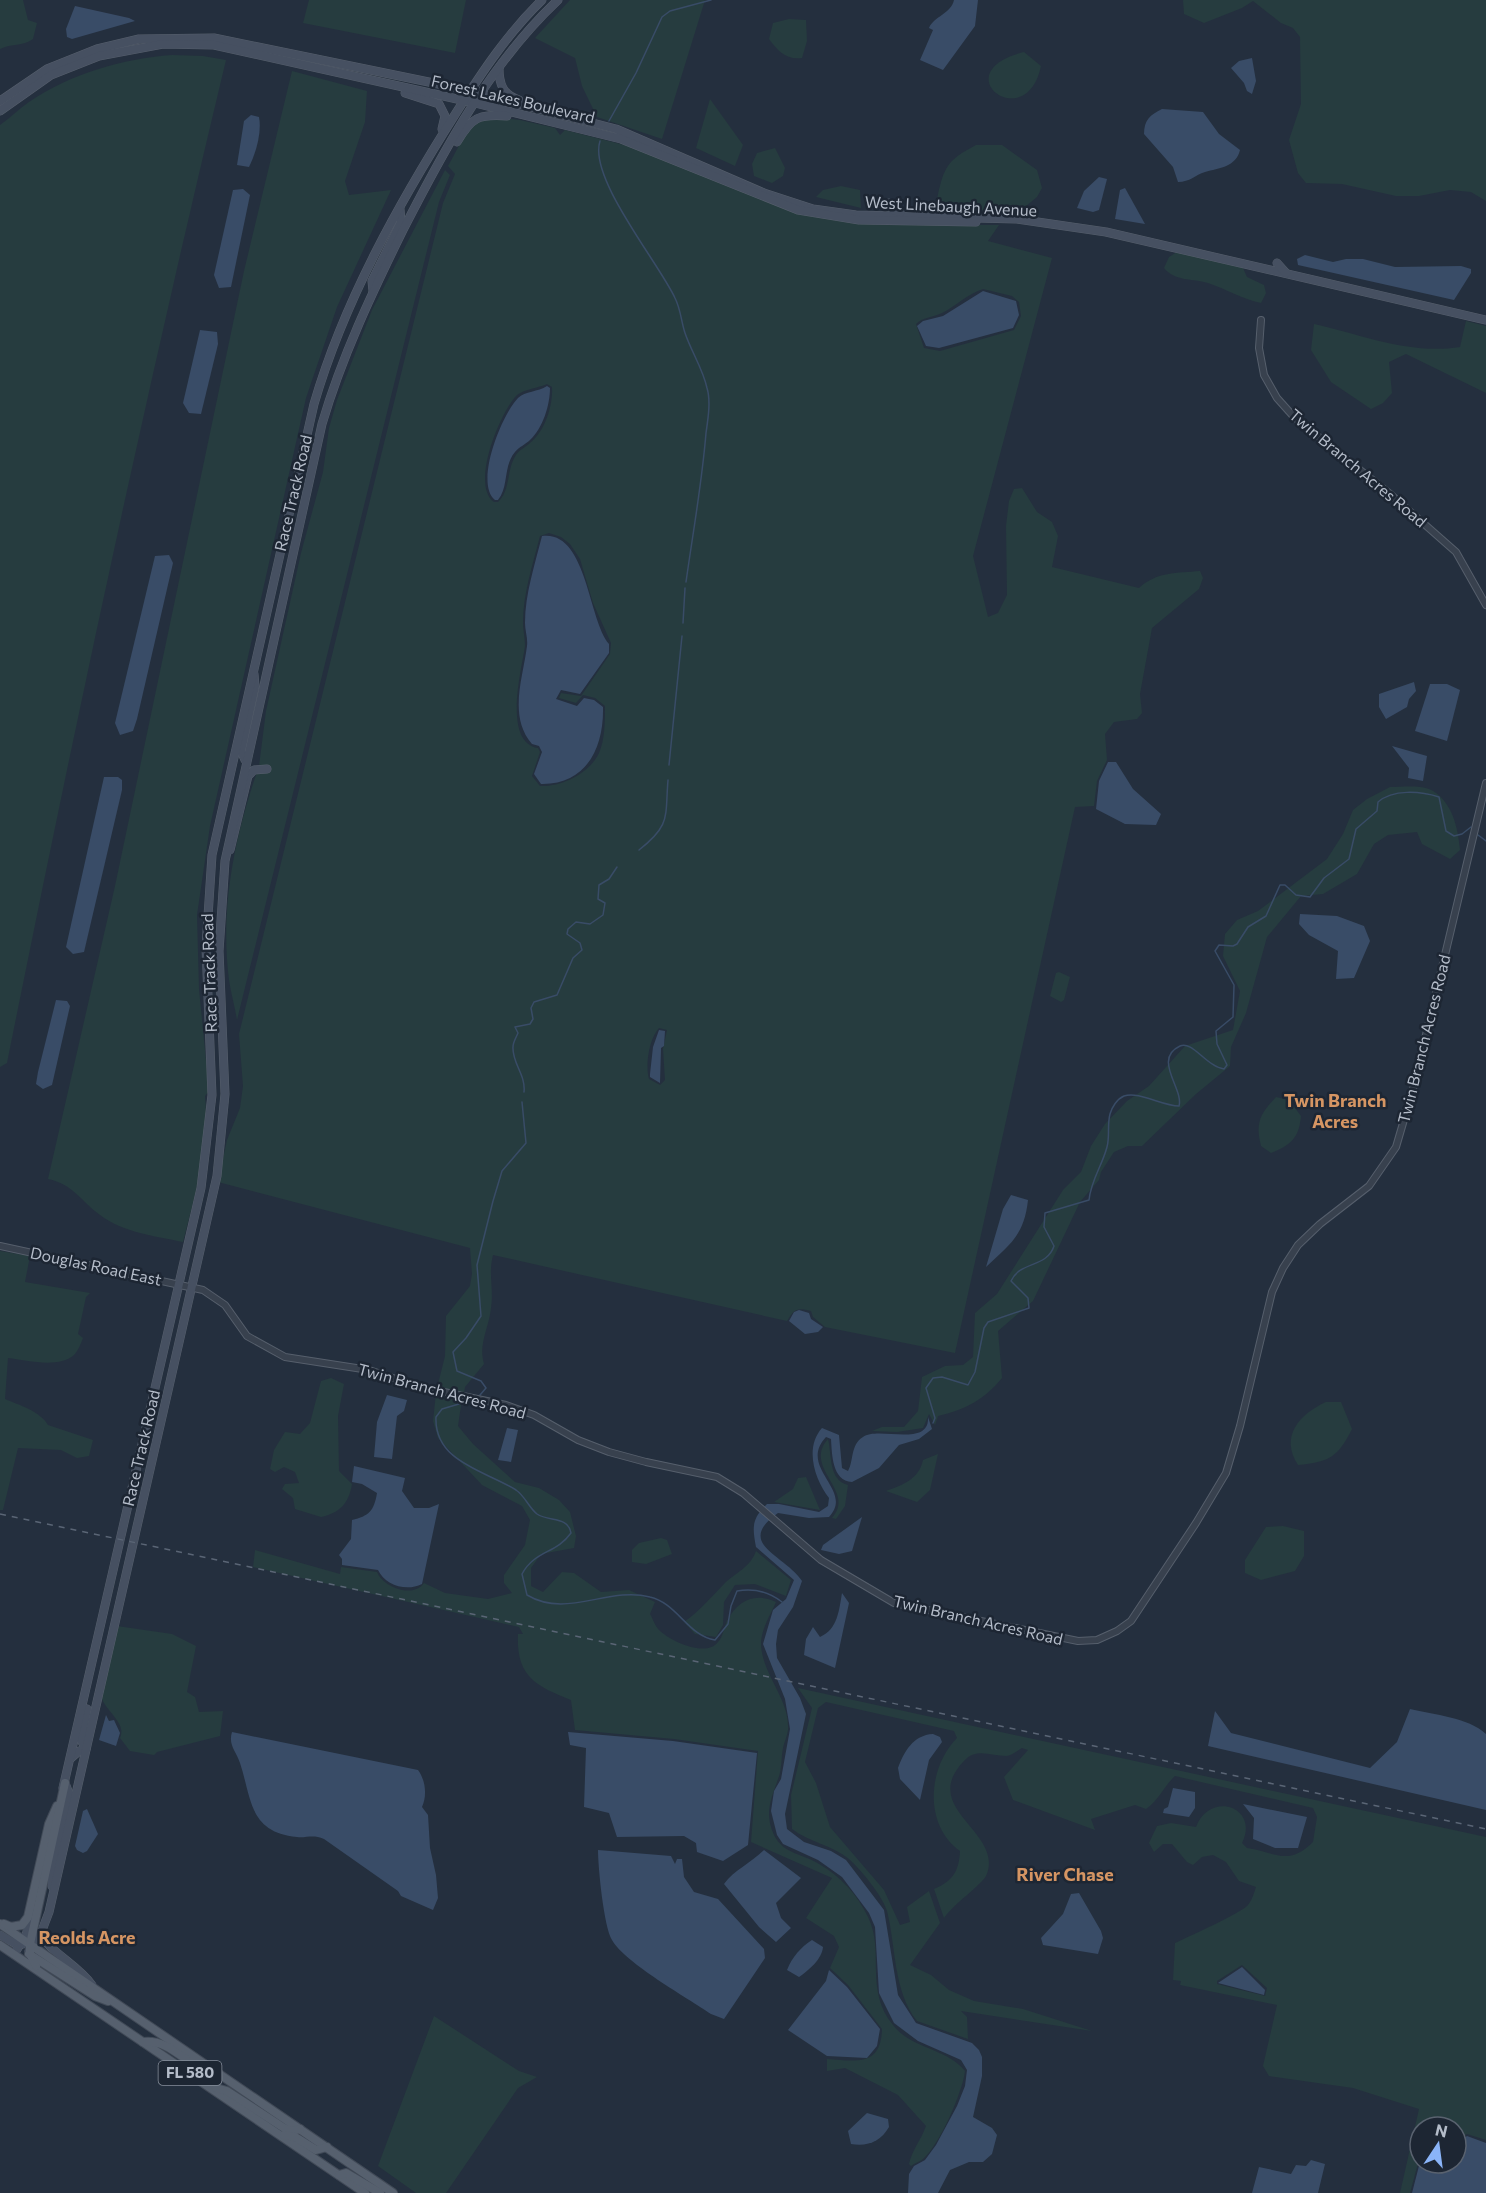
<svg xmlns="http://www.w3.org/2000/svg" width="1486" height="2193" viewBox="0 0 1486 2193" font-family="Commissioner,sans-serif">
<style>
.green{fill:#263c3f;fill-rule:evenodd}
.water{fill:#394c67}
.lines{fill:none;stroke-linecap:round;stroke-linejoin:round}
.stream{stroke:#394c67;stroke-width:1.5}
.tertiary-casing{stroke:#565f6c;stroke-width:8}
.secondary-casing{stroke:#565f6c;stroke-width:9}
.primary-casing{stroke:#414a57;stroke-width:10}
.tertiary{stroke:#38414e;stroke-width:6}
.secondary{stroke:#465061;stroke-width:8}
.primary{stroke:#56606e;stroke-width:8}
.rail{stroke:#5a6575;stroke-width:1.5;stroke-dasharray:6 6;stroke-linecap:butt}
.labels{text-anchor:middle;stroke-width:5;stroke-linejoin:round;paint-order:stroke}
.shield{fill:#1d2633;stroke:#878f9c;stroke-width:1.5}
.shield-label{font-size:15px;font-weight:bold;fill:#b4bcc9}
.street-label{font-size:16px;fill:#b4bcc9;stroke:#1d2633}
.neighbourhood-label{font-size:18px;font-weight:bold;fill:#d59563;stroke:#1d2633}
</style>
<rect width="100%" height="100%" fill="#242f3e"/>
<g class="green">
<path d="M0,0H23L28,20L37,23L33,39C22,47 12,43 0,49Z"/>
<polygon points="309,0 466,0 455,53 303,23"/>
<polygon points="570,0 705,0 662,139 597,117 582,86 575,58 535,38"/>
<polygon points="1183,0 1486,0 1486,201 1471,192 1450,190 1419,196 1396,196 1342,184 1306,183 1298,173 1289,140 1301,104 1300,37 1293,28 1281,23 1253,1 1242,8 1204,23 1184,14"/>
<path d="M789,19L806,20L807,41L802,58C786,60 778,51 769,39L773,23Z"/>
<path d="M1024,52L1041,66C1026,137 942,72 1024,52Z"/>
<path d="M172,55L203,56L226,60C146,393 74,728 7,1063L0,1067V125C10,118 19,109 29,102C72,73 122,59 172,55Z"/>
<path d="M292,71L367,91L365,122L345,181L349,195L391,190L337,307L306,398L210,826L197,915L199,989L209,1091L205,1096C210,1145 195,1195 183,1242C155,1236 124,1233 100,1215C81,1201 73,1184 48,1179L115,886L244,271Z"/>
<polygon points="710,99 743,145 735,166 696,148"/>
<path d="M491,117L520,120L555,128L560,135L565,130L644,150L795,213L881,225H999L988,241L1052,258L973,556L988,617L998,613L1007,595L1006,526L1009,501L1014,489L1022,488L1037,512L1052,522L1058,536L1052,567L1139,588C1156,572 1177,573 1200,571L1203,578L1199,589L1152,628L1140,694L1142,713L1137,719L1114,722L1105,734L1107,760L1097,781L1094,806L1075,807L955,1353L825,1327L813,1317L811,1311C797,1307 794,1309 787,1321L493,1255C488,1274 494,1289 491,1308C489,1328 478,1344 484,1364L465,1387L464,1393L437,1388L445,1356L446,1316L470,1286L472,1274L470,1248L218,1182L227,1140L240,1108L243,1086L239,1034L443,203L455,174L448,166C461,144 465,125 491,117ZM983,289L1012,296L1019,302L1021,316L1014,330L940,351L924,348L916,324C923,317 932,318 942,313C956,306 967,294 983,289ZM547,384L552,387C553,406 545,431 530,443C526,447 519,450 516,455C506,470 511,490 498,502H494C470,485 500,412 517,395C525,389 538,388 547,384ZM549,533L561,537L570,544L580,559L593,603L611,643L610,654L581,696L561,693L559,698L576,703L583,695L595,698L605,706C605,720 605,740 599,753C589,774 561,787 540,786L532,776L540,752L538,748C502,742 522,668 525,646C525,638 523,630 523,623C523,593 533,564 540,536ZM659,1028L667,1030L663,1049L665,1080L660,1085L649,1079C645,1065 649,1039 659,1028Z"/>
<path d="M976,145H1002L1037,170L1042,188L1037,197L1020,211L933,209C938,202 937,195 940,186C946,162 954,157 976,145Z"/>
<polygon points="775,148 785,168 783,176 772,183 754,176 752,164 757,153"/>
<path d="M445,170L450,175L439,202L237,1020C235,1007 231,994 229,980C220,909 234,839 257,772H269V766H259L266,711L301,553L323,472L329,428L337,400L372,310Z"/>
<polygon points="841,186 860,190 861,208 816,197 823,190"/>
<path d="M1177,252L1243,268L1247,277L1264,285L1266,293L1261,303C1242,299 1226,289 1208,283C1192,278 1176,282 1164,268L1169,257Z"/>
<path d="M1466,321L1486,326V393L1406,354L1389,362L1392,393L1383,403L1371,409L1331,382L1311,350L1314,324C1363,335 1410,355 1460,347Z"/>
<path d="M1390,787C1401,787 1419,785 1429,789C1452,799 1458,828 1460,850L1450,859L1422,844L1417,832L1388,835L1374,844L1357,874L1323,894L1301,896L1267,937L1246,1013L1231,1047L1230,1066L1196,1094L1142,1146H1128L1114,1152L1101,1172L1099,1180L1080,1202L1033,1301L998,1331L1002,1378C985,1399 965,1410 938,1416L935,1425L929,1414L923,1428L897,1432L872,1431L882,1427H904L918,1411L922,1377L945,1366L963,1365L973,1357L975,1313L997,1294L1063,1190L1081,1172L1091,1146L1105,1124L1127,1101L1149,1086L1185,1046L1233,1030L1240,991L1223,956L1225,934L1237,920L1258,911L1327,859L1343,834L1353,810L1367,799Z"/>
<polygon points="1059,972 1070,977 1064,1000 1061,1002 1050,996 1056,973"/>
<path d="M1276,1097L1289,1100L1301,1116C1299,1138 1291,1145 1271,1153L1261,1146C1255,1123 1260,1114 1276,1097Z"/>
<path d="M0,1251L30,1256L25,1282L90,1293L86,1297L78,1334L83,1338C81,1343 78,1351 74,1355C58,1369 26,1360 8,1358L5,1399C19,1405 40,1411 48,1425L93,1440L89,1456L77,1458L61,1450L18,1448L3,1510H0Z"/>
<path d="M331,1378L344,1384L338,1416L339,1471L352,1484C349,1503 340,1513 321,1517L295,1509L293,1498L282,1489L285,1484L299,1483L295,1472L284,1467L275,1472L270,1469L274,1450L285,1432L300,1434L310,1423L321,1381Z"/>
<path d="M436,1393L462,1399L458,1426L473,1444L515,1482L539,1488L559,1500L570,1512L576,1536L574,1548L541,1554L531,1568V1586L543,1592L562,1572L574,1573L601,1592L629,1590L655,1602L650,1614C653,1619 655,1626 659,1630C670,1641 706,1658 718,1642C723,1637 724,1627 727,1621C738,1600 755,1592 776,1602C771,1614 761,1629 761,1644C762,1675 790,1699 788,1730C787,1737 784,1742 783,1748C781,1758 782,1770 778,1779C771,1800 764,1813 774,1835C783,1854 804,1854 819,1864C840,1876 858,1895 868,1917C885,1951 864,1990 893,2025C911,2049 947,2048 965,2071C963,2091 939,2146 923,2159C919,2162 915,2163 911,2166L909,2164C912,2150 921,2140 926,2126L898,2095L845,2068L827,2071V2059C856,2061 881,2067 882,2029L848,1985L830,1968L839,1947L834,1936L806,1918L832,1878L751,1842L758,1751L674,1739L575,1730L571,1700C535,1686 516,1676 518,1634H523L519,1627L253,1567L255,1550L340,1574L341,1567L377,1572C383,1587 413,1599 424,1583L445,1593L488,1599L512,1593L504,1583V1575L525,1545L530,1520L522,1506L482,1485L438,1438L433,1421Z"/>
<path d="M1326,1402H1341L1352,1429C1338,1457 1329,1462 1298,1465C1279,1436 1300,1414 1326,1402Z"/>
<path d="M828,1439C832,1454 828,1480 848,1485L845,1506L836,1519L832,1518C857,1491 802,1468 828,1439Z"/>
<path d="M938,1454L930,1490L917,1502L886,1491C903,1485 919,1479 923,1460Z"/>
<polygon points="806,1477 820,1510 774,1502 793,1489 798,1478"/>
<polygon points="1283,1526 1304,1531 1304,1556 1295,1571 1261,1580 1245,1573 1245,1560 1266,1527"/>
<polygon points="661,1538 667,1540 672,1554 646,1564 632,1562 632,1550 639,1543"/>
<path d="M756,1551L791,1580L786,1596L755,1584L735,1585L724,1602L723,1625L716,1637L695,1634L684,1622C700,1611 711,1597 724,1584C736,1572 750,1568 756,1551Z"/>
<path d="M117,1626L172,1634L196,1646L187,1692L195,1697L199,1712L223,1711L220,1736L157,1752L154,1755L130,1751L120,1738C127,1724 107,1712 102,1699C99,1690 114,1639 117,1626Z"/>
<path d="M798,1688L1486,1837V2140L1467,2134L1456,2141V2127H1420V2156L1410,2193H1400L1419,2109L1353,2088L1269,2076L1263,2066L1277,2005L1180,1985L1181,1981L1173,1980L1175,1943C1188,1937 1243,1912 1248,1905C1252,1900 1254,1893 1256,1887L1239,1881L1226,1862L1213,1855L1202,1857L1193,1865L1187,1862L1172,1844H1163L1154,1852L1149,1843L1157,1826L1171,1823L1196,1827C1210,1790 1260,1807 1242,1843L1247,1848C1275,1852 1288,1867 1313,1842L1317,1817L1313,1808L1175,1776C1163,1787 1160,1799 1146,1809L1135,1805L1091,1819L1095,1830L1013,1800L1004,1777L1028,1750L1022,1748C1017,1751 1011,1756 1006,1756C993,1756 977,1748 966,1759C915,1809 1006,1831 986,1876C982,1884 953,1905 944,1918L934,1889C953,1881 959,1871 960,1851C923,1825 928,1767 957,1738L954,1731L826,1702L818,1708L805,1762L816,1783L830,1827L884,1890L900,1925L910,1922L907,1907L929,1891L940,1923L910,1965L931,1975L949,1990L974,2001L1023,2009L1092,2031L961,2011L967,2017L968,2039L917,2021C893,1991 896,1946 887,1911C882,1895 861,1870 849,1859C832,1845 809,1842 792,1829L791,1795L812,1708ZM1242,1965L1267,1988L1265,1996L1217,1984V1981Z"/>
<polygon points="434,2016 519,2071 537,2077 518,2088 446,2193 416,2193 378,2166"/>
</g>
<g class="water">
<path d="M954,0H978L975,26L943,70L920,60L933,30L929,28C934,16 951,14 954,0Z"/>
<polygon points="75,6 129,18 135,21 72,39 67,37 66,29"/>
<polygon points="1252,58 1256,81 1252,94 1247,91 1244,83 1231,68 1239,61"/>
<path d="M1162,109L1203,112L1219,134L1240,150C1236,167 1219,168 1205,172C1195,175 1190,182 1178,182L1173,167L1144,134C1144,120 1150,115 1162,109Z"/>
<path d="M251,115L259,117C262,132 256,153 249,167L237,165L244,121Z"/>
<polygon points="1099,177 1107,179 1099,210 1093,212 1077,208 1084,191"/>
<polygon points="1125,188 1145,224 1115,219 1120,190"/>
<polygon points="243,189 250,195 231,287 219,288 214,275 233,190"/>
<polygon points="1305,255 1333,262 1346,259 1363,259 1395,267 1461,266 1471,269 1471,273 1454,300 1298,265 1297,259"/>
<polygon points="983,291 1016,301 1019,315 1013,328 939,348 926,346 917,326 923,321 943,316"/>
<polygon points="200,330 217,332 218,344 201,414 189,413 183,403"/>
<path d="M547,386L550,388C550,405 543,428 530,440C526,444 519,447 515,452C503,466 509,487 498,500H495C474,483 502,414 518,398C525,391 538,392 547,386Z"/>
<path d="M542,536C587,530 588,619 609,644V653L580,694L561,690L556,699L577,706L584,698L594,700L603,707C604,748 586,785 541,784L534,774L542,752L539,746L532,744C508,716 523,678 527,646C528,638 525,631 525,623C525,594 535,564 542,536Z"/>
<polygon points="169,555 173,563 137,719 133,731 120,735 115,723 155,556"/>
<polygon points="1414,682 1416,691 1409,699 1407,707 1386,719 1379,707 1379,694"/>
<polygon points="1430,684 1447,684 1460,690 1447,741 1415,731"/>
<polygon points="1392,746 1427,756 1423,781 1408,778 1409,768"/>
<polygon points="1108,762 1116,762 1133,789 1161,814 1156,825 1125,824 1096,809 1099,781"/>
<polygon points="104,777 118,777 122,780 122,790 84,952 73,954 66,947"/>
<polygon points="1300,914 1337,916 1364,926 1370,941 1354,978 1336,979 1338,951 1309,935 1299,924"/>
<polygon points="56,1000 67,1001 70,1006 52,1085 43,1089 36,1084 38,1072"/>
<polygon points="659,1030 665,1031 664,1046 661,1048 660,1083 650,1077 650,1074 653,1047"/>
<path d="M1011,1195L1028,1200C1024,1236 1010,1244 986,1267L1003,1209Z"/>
<polygon points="799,1310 809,1313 811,1319 823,1327 818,1332 805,1334 789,1321 794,1312"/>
<polygon points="387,1395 407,1400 404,1411 397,1416 392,1459 374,1457 377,1422"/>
<path d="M928,1417L932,1429L919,1439L899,1445L879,1468L852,1482C832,1481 832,1454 831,1439L826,1437C797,1468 855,1490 829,1517L809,1518L778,1513C734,1544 785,1555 802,1581L793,1607L778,1630L776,1644L777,1658L800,1698L806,1714L785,1814L787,1829L804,1842L831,1851L846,1860L884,1910L898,1995L916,2023L972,2043L979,2050L982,2057V2076L973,2117L992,2128L997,2135L992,2154L983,2162H969L950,2170L938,2193H908L909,2174L914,2166L925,2160L936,2145L957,2106L965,2086L967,2070L961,2060L918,2041L894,2023L879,1993L875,1927L869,1913L842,1877L818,1860L783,1844L777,1835L771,1811L774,1791L781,1779L790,1729L785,1699L763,1644L773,1610L786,1599L794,1580L756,1547C752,1526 752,1519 767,1504H779L819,1512L828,1506L829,1498C815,1480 804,1448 822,1428L839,1435L842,1468L848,1471C854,1461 850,1445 863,1437C878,1426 930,1448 928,1417Z"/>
<polygon points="507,1428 518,1430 511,1462 498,1460"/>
<path d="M354,1466L405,1478L402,1491L414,1508H429L439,1504L422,1584C406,1592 385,1585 378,1570L342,1565V1559L339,1555L351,1539L352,1520C369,1516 374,1511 377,1493L362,1484L352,1482Z"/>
<polygon points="862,1517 852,1551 839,1554 821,1550 823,1545"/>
<path d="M842,1593L849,1603L835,1668L804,1655L806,1639L813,1627L820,1637C838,1629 839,1610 842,1593Z"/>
<path d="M1410,1709C1434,1715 1468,1717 1486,1734V1810L1208,1746L1215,1711L1231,1733L1370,1768L1397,1742Z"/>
<polygon points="106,1715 109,1721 114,1720 120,1733 116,1746 99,1740"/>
<path d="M232,1732L418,1770C426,1781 427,1796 422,1807L428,1815L430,1848L436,1875L438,1898L433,1910L401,1896L398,1891L324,1839C313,1834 307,1838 297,1837C249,1832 252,1800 240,1763C236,1751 228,1745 232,1732Z"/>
<polygon points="568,1732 673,1741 757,1753 748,1845 723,1861 697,1852 696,1843 684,1836 617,1837 609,1813 584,1807 586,1748 570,1745"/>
<path d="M933,1734L940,1737L942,1742L929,1760L920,1800L900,1779L898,1768C904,1752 913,1735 933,1734Z"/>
<polygon points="1173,1788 1195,1792 1195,1808 1189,1817 1163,1813 1164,1809 1168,1807"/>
<polygon points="1243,1804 1307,1817 1298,1848 1275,1848 1253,1839 1254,1818"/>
<polygon points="87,1809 98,1834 87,1851 83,1853 77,1850 75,1846 83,1811"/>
<path d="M598,1850L671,1856L675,1864L677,1859H682L684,1877L694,1892L718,1899L764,1949L765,1958L724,2019L711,2014C688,1998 625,1963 612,1940C604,1927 598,1868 598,1850Z"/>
<path d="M764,1850L801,1878L776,1903L781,1918L791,1928L776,1942L759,1927L724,1884C734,1870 751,1863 764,1850Z"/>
<polygon points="1079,1893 1101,1931 1103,1938 1098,1954 1043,1945 1041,1938 1063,1914 1071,1894"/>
<path d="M812,1940L823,1947C822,1959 809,1970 799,1977L787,1970C792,1957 801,1947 812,1940Z"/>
<polygon points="1242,1967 1265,1990 1264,1995 1218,1983"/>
<polygon points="829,1970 847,1987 880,2029 877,2046 867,2058 827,2056 788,2030 826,1981"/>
<path d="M867,2113L888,2119L889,2127C881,2141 868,2147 851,2144L848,2131Z"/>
<polygon points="1467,2136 1486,2143 1486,2193 1412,2193 1420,2162 1456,2163 1456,2144"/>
<polygon points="1311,2160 1325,2164 1318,2193 1252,2193 1259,2167 1291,2174 1296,2165 1306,2166"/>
</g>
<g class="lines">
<g class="stream">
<polyline points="609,121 636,73 662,17 670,11 711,0"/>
<path d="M600,141C588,178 659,263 675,298C681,310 681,321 685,333C691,351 703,369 707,388C711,401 708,419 706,433C702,483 693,532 686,582"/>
<polyline points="683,623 685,588"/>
<polyline points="669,765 682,636"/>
<polyline points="1478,835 1486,841"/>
<path d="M639,850C671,825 665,817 668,780"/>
<path d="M524,1092C526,1075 512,1063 513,1047C513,1042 516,1038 518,1033L515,1027L530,1024L533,1019L531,1008L534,1002L557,995L573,958L582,950L580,943L567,934L568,929L576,922L590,924L603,915L605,903L598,899L599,885L609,879L617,867"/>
<polyline points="480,1395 486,1388 481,1381 457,1371 453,1352 466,1338 481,1316 477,1265 493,1201 502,1171 526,1143 522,1102"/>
<path d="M469,1401L442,1409L436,1417C434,1462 486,1471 516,1490C525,1496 529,1508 537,1514C549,1522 568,1516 571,1533C556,1554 535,1550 522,1574L527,1595C567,1619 608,1586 650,1597C677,1603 688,1636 715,1640L728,1624L731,1606L737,1591C753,1588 769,1592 782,1602"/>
<path d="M933,1423L935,1418L926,1388L933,1378L942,1377L968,1385L975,1372L984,1328L988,1322L1029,1308L1028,1298L1011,1281C1020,1261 1047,1268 1054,1246L1044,1227L1045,1213L1089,1200C1091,1180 1102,1166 1107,1147C1110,1136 1107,1125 1110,1114C1112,1107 1117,1099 1124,1096C1139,1091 1162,1106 1179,1106C1184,1089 1152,1059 1180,1046C1192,1040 1207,1067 1224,1069L1227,1065L1217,1044L1216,1031L1233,1017L1234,985L1215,951L1219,945L1233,946L1237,944L1248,927L1266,916L1280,885H1285L1296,895L1310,897L1324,878L1349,859L1356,829L1377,811L1378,802C1393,789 1420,791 1439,797L1446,831L1454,836L1462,834L1471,827"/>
</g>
<defs>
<g id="tertiary">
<polyline points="1261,320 1259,348 1264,375 1277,398 1294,417 1389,493 1456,552 1486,605"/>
<polyline points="0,1246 203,1290 225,1305 247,1336 285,1357 369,1370 420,1387 506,1405 534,1415 578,1440 609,1452 646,1462 717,1477 743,1493 821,1560 894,1603 1078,1641 1097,1640 1117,1631 1131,1621 1196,1523 1226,1473 1240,1426 1272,1292 1283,1268 1298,1245 1320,1224 1369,1186 1396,1147 1413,1089 1486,783"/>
</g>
<g id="secondary">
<path d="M499,68C499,84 503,95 519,100"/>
<polyline points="405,93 439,104 445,116 442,129"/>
<polyline points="0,101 47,69 97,49 139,39 214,38 453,87 616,129 764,193 813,209 856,215 1017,219 1106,232 1486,320"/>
<polyline points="0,111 51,75 99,56 163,44 214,45 475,103 621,139 798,210 859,220 976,222"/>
<path d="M457,142C472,117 478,114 507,116"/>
<polyline points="889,203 893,210 901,212"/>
<polyline points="1277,263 1286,273"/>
<polyline points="373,291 372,281 401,222 400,209"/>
<polyline points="245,760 241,751 255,686 254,674"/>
<polyline points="230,850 248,776 254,770 267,769"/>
<polyline points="71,1758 79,1751 86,1749 81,1740 87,1709"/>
<path d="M63,1788L201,1188L212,1095L206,947L212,855L314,404C344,301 399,203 456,113C482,72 508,33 542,0"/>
<polyline points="52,1886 52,1874 70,1796 65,1783"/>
<path d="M40,1933C50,1953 77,1964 92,1985"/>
<polyline points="0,1935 16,1944 23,1944"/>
<path d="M29,1951L41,1933L49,1912L217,1176L225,1094L219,951L225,861L322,424C342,356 372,293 403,230C445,148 490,64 558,0"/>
<polyline points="14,1954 26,1935 32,1913"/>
</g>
<g id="primary">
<polyline points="0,1924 393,2193"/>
<polyline points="4,1924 11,1927 22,1925 28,1917 49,1824 57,1806"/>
<polyline points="0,1945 365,2193"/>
<polyline points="29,1954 95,1996 108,2001"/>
<polyline points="36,1966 30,1954 30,1944 65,1783"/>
<path d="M143,2042C174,2038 190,2073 219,2074"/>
<polyline points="216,2088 227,2091 284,2128 291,2131 300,2129"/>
<polyline points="284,2135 295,2137 316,2150 327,2147"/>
<polyline points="339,2175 346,2173 380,2193"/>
</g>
</defs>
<use href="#tertiary" class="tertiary-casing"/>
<use href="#secondary" class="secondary-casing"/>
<use href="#primary" class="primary-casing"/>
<use href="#tertiary" class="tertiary"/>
<use href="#secondary" class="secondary"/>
<use href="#primary" class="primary"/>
<polyline class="rail" points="0,1514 1486,1829"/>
</g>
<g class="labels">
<rect class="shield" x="158.5" y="2061" width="63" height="24" rx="4.5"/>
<g class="shield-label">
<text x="190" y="2078">FL 580</text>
</g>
<g class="street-label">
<text transform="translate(513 99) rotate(13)" y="6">Forest Lakes Boulevard</text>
<text transform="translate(951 206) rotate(3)" y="6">West Linebaugh Avenue</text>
<text transform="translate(1358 468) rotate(40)" y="6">Twin Branch Acres Road</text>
<text transform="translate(293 493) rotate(-77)" y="6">Race Track Road</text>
<text transform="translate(209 973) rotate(-92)" y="6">Race Track Road</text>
<text transform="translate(1424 1039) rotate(-76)" y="6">Twin Branch Acres Road</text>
<text transform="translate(96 1266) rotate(12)" y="6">Douglas Road East</text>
<text transform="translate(442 1391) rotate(15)" y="6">Twin Branch Acres Road</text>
<text transform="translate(141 1448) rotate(-77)" y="6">Race Track Road</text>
<text transform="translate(978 1620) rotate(13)" y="6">Twin Branch Acres Road</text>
</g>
<g class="neighbourhood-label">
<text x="1335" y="1107">Twin Branch<tspan x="1335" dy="21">Acres</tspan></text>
<text x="1065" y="1881">River Chase</text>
<text x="87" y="1944">Reolds Acre</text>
</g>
</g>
<g transform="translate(1438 2145) rotate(13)"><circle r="28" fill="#1d2633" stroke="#59626f" stroke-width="1.5"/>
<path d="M0-4.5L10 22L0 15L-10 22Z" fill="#8ab4f8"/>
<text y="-9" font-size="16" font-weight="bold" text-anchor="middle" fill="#b4bcc9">N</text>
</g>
</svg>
